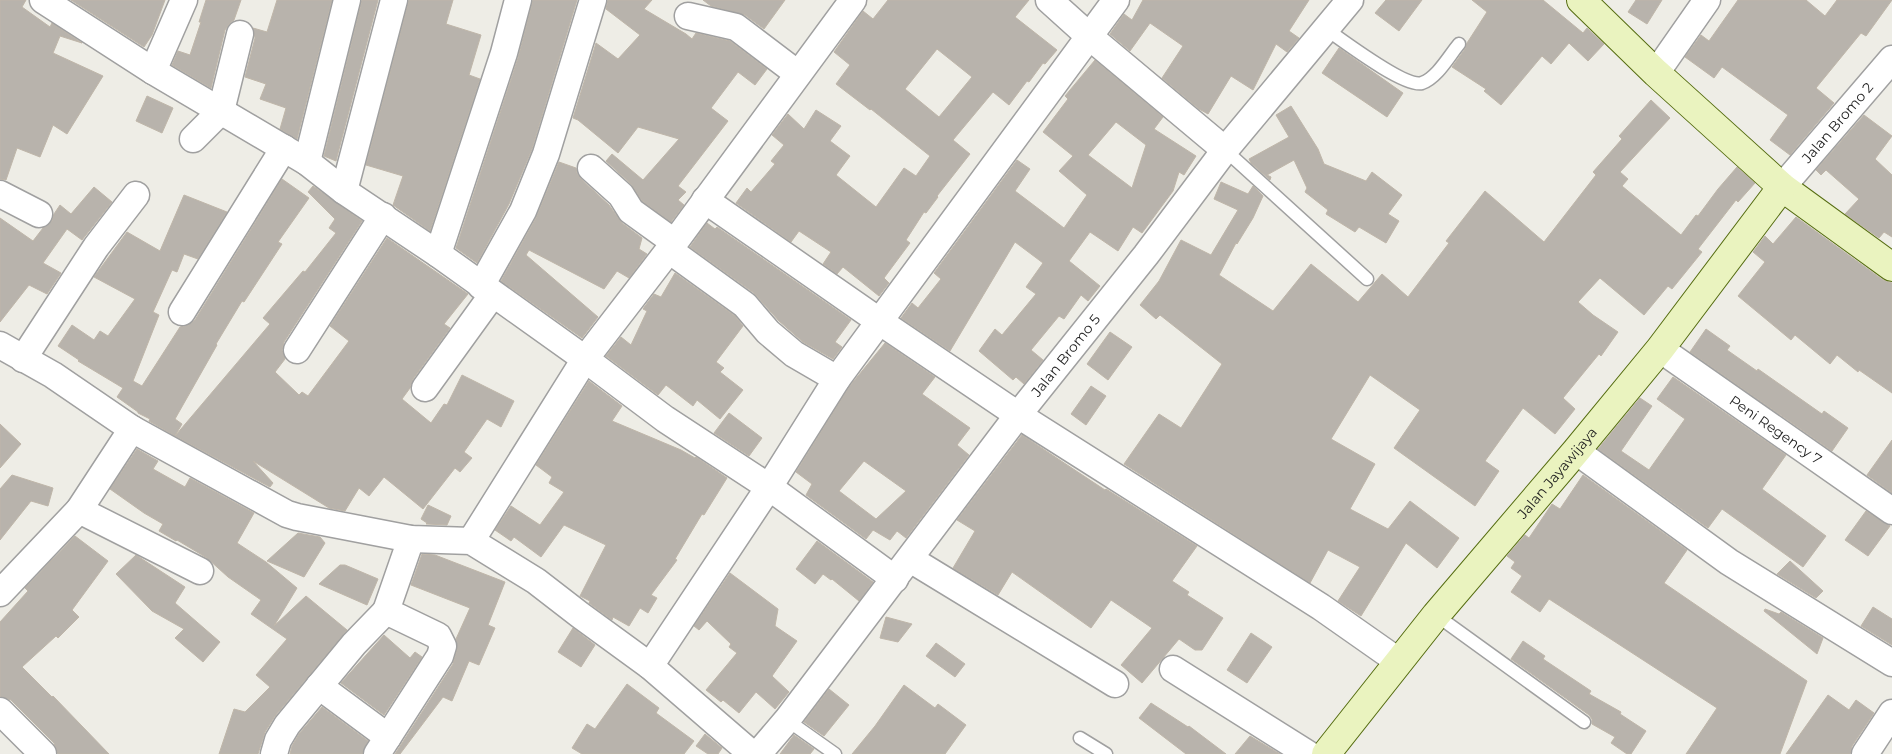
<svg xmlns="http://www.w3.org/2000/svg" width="1892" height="754" viewBox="0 0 1892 754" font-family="Montserrat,sans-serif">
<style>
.building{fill:#b8b3ac;stroke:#bfb6a9;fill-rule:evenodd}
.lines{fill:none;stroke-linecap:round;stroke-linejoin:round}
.lane-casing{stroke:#a0a0a0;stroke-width:15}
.street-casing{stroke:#a0a0a0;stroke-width:29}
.secondary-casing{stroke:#556c10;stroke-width:30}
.lane{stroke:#fff;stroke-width:12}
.street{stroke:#fff;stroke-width:26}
.secondary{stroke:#eaf3bf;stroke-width:28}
.labels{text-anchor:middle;stroke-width:4;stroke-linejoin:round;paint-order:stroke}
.street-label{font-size:14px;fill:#1f1f1f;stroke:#fff}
</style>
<rect width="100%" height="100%" fill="#eeede6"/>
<g class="building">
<polygon points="0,0 26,0 22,7 50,27 52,23 82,43 60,36 53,53 103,76 67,134 53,125 40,157 17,148 6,180 0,179"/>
<polygon points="71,0 165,0 152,35 144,47"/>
<polygon points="206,0 241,0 234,20 229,24 225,30 211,88 172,65 178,51 190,55 201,22 199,22"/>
<polygon points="277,0 332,0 297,139 280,129 286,108 260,99 266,84 245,77 255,38 253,28 267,32"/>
<polygon points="362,0 378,0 336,161 324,156"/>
<polygon points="409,0 453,0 446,24 481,35 469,75 480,79 430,231 393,205 403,176 366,165"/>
<polygon points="533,0 577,0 532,149 509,204 477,263 456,248 518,58"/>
<polygon points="608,0 652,0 644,9 686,34 692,39 696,33 730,41 767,69 755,85 738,72 711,108 728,121 678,186 686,192 678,200 684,205 671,222 642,201 631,184 606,161 612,154 643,180 679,139 638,127 618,153 578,120 573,118 596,43 618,59 640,35 606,9"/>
<polygon points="703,0 785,0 764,29 745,15 711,6"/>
<path d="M888,0H1029L1015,17L1057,50L1045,64L1043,63L1029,82L1027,81L1009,105L993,92L953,140L970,154L937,196L938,197L926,213L924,212L906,240L910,243L884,278L889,283L879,296L843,267L837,274L823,264L831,252L799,231L791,242L736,203L747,188L751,192L775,164L771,161L784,145L772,135L788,114L804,129L816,110L841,126L830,141L850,156L836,175L876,207L904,168L916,176L930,156L871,109L870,110L836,84L850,65L834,52L863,11L873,19ZM937,49L972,77L939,117L905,89Z"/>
<polygon points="1143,0 1309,0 1289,31 1299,38 1287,52 1276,44 1253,90 1231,76 1208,114 1199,109 1162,78 1183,46 1150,23 1130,51 1110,34 1124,14 1132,20"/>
<polygon points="1386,0 1422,0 1399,31 1375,13"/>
<polygon points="1472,0 1543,0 1583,33 1587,28 1604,44 1588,61 1569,43 1551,64 1542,56 1501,105 1484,91 1486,89 1452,67 1465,49 1467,43 1487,12"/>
<polygon points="1636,0 1662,0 1647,24 1628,12"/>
<polygon points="1738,0 1806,0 1825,16 1837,0 1892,0 1866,36 1861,33 1816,88 1834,103 1790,155 1770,140 1788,115 1722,67 1714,78 1685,57 1701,35 1709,41"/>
<polygon points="1339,48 1403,93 1387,117 1322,73"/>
<path d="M1095,60L1163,117L1154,129L1196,156L1184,175L1179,172L1173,191L1142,233L1133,227L1118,251L1090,232L1069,261L1100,286L1088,301L1081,295L1064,319L1059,316L1031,350L1043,360L1024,384L1016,377L1013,380L979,351L995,329L1002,335L1036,294L1026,287L1043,263L1015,242L950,351L901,318L912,303L918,308L941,279L934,273L1017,160L1030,169L1015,191L1064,228L1087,195L1059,171L1073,156L1043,132L1068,99L1065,96ZM1116,122L1146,145L1132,188L1088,155Z"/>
<polygon points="147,96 173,108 162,133 136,121"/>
<polygon points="1651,100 1670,118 1620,172 1628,179 1622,186 1681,235 1696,215 1698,216 1718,189 1737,167 1755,183 1738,202 1736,200 1698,249 1702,252 1672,289 1668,286 1644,315 1600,278 1578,302 1593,315 1618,332 1601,356 1599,354 1563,398 1575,409 1555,434 1523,408 1485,461 1499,471 1475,506 1394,448 1420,410 1370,375 1331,439 1375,464 1350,509 1388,529 1410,501 1459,538 1437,568 1406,543 1361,616 1338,601 1360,567 1328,550 1310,583 1124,464 1159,414 1181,428 1222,364 1160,315 1156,319 1140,305 1159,281 1181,240 1211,255 1238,210 1214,199 1221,182 1248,194 1253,186 1263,196 1253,218 1237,244 1236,243 1219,275 1273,311 1311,264 1358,302 1382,274 1408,297 1449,243 1446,241 1485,191 1544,242 1596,175 1593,172 1622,139 1619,136"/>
<polygon points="1291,106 1318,149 1324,164 1366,181 1372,172 1402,195 1388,214 1399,221 1386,243 1359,227 1355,232 1326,214 1328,210 1305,192 1307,188 1294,160 1267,175 1271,177 1270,180 1251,163 1249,159 1289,137 1276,115"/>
<polygon points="1864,115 1892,136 1875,159 1892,175 1892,237 1884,232 1879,238 1845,214 1859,199 1826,170 1821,175 1816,170"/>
<polygon points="559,162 576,168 577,173 581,179 609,205 622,223 642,238 639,249 647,254 629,278 617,271 604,289 529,250 526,255 598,317 582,338 501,281 536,218"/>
<polygon points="282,179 309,198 278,242 282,244 244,302 242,301 216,344 217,345 175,419 182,424 175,436 149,421 150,419 138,413 138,412 117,397 123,388 78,361 79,360 58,346 72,325 94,340 100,331 108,336 135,299 94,277 127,232 160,251 184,195 227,212 198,259 184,254 177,272 172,270 153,312 159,315 133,381 142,386 180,327 189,325 195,320"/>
<polygon points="313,186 362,221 284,342 282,350 285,359 275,372 299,395 302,392 308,396 349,341 330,326 387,238 468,294 444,324 450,328 413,379 410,388 402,399 431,423 444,404 447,405 462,375 514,401 501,427 487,419 464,452 472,458 460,472 455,468 423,509 384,477 369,496 359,488 345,511 329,508 253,461 273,483 270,487 175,436 270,324 263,318 303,271 305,272 336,233 329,228 335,219 308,192"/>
<polygon points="94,187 112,202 82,240 67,229 43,263 61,273 47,294 29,285 0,322 0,218 33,241 43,228 52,221 54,214 60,205 71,214"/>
<polygon points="1796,217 1883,280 1892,283 1892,393 1859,370 1858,372 1837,355 1830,364 1795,335 1791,340 1738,296 1765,262 1753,252 1765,236 1773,244"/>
<polygon points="707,223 715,229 717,227 851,320 835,342 842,347 833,359 803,342 779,321 754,293 690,247"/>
<polygon points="675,273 735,316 743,326 716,362 724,368 720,372 743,390 720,419 697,400 693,406 666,385 658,395 606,356 621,337 631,345 647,311 643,309 645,306 654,294 661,297"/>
<polygon points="1706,329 1730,346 1727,350 1757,371 1758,369 1822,414 1824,411 1848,428 1832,451 1690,352"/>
<polygon points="1110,332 1132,347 1108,380 1087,364"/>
<path d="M885,343L935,377L922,394L970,428L957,445L969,455L906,538L897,531L890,540L873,530L866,539L806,495L812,484L796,472L849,387ZM864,461L906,491L876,519L839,491Z"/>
<polygon points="1673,377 1786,455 1762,489 1826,536 1803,567 1722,509 1708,528 1598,449 1640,398 1652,406 1621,451 1649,470 1685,419 1657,399"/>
<polygon points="589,381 622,406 612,421 681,450 695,458 696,457 727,478 704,515 702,514 675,559 677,560 651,595 657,598 648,613 640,608 629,626 613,617 612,620 589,603 590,601 580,596 606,545 564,525 541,557 514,537 511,541 495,530 511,506 540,525 564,492 549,483 552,477 536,465"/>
<polygon points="1091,386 1106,396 1086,425 1071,414"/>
<polygon points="729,413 762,438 749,456 714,433"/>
<polygon points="0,424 21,444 0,468"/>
<polygon points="1022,435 1105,490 1106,489 1197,546 1172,581 1189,592 1187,595 1223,618 1202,650 1195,650 1179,639 1142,683 1121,665 1152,628 1111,600 1091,628 1012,572 998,595 953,568 975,531 957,520"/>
<polygon points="1892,440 1892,493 1867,475"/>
<polygon points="137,449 158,461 153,469 185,487 190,478 254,513 237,543 266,562 297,588 274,626 306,596 347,630 275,716 265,732 258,754 219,754 234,709 245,712 270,687 256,675 287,639 251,614 261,600 228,577 207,558 177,540 176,541 159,531 163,524 144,513 110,489"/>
<polygon points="12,475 53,488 48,506 31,501 0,540 0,489"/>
<polygon points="1583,475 1687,550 1664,583 1807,681 1780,754 1686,754 1717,708 1549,599 1540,612 1511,592 1522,576 1511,568 1515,562 1507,556 1525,535 1529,538 1552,504 1560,509"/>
<polygon points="428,505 451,516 447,525 426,524 427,523 421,519"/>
<polygon points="1866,511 1890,526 1868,556 1845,540"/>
<polygon points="298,533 320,537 325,543 304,577 267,561"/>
<polygon points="75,536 108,561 72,610 79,617 58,638 56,636 22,667 52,697 53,696 109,754 58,754 54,743 11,700 0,696 0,622 28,591 25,588"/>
<polygon points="817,541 873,582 859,601 832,579 831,580 823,574 815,584 796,569"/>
<polygon points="422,554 435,555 505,582 488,625 495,628 479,665 469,661 452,701 443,697 400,754 395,754 453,664 457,650 456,639 470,608 411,585"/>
<polygon points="136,555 185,587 175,603 220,642 203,662 175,638 184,629 152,611 116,574"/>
<polygon points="1790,561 1823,591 1816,598 1777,574"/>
<polygon points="340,565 345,565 378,579 367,605 319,584"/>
<polygon points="730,573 778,609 775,626 797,641 772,676 789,692 775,709 756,692 739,713 723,700 721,702 706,690 737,653 729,647 731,644 707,621 699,630 694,626"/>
<polygon points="1873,607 1892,619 1892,645 1861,626"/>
<polygon points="1765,609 1779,614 1781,612 1823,638 1817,654 1764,611"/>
<polygon points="886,617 912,624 898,642 880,638"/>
<polygon points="573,628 595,645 581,667 558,652"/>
<polygon points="1251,633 1272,647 1247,683 1227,670"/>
<polygon points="384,635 410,658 415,652 422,657 384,715 341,683"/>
<polygon points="1523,641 1545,656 1543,659 1591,691 1589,694 1621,712 1620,714 1646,731 1631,754 1627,754 1611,743 1615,737 1592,724 1592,719 1589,715 1511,659"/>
<polygon points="936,643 965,664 955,677 926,656"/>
<polygon points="627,684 659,708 656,713 694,741 684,754 582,754 572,748 587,724 595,729"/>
<polygon points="904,685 935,708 938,704 966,725 945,754 852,754 875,726"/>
<polygon points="829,689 849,705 824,736 804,722"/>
<polygon points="1828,695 1849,710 1856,700 1874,713 1852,746 1850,754 1786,754"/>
<polygon points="1151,703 1188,727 1189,726 1226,754 1186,754 1139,718"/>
<polygon points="322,707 368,741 362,754 290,754 292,746 299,734"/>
<polygon points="705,734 722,748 718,754 708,754 696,746"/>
<polygon points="794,735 814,749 810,754 780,754"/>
<polygon points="1250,736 1280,754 1235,754"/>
</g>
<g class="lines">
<defs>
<g id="lane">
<path d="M1326,29C1342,40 1405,88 1422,83C1437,78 1449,56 1459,44"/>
<polyline points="1225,150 1367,279"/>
<polyline points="1436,615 1584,722"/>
<polyline points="787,720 835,754"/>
<polyline points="1080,738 1106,754"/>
</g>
<g id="street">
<polyline points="43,0 153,71 307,162 344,191 438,254 585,359 665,419 769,487 895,579"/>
<polyline points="1049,0 1090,37 1225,150"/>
<polyline points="688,16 736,27 798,74"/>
<polyline points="153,71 184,0"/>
<polyline points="1656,73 1707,0"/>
<polyline points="193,139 221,111 240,34"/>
<polyline points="307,162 347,0"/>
<polyline points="591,168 621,195 631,211 674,242"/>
<path id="s1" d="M1782,187L1892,59"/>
<polyline points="344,191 394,0"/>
<polyline points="0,194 39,214"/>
<path id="s2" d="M705,200L879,321L1018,415L1146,255L1225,150L1350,0"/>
<polyline points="669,250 745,305 768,332 794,354 837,379"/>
<polyline points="438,254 504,53 518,0"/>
<polyline points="481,286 523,211 546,154 593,0"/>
<polyline points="182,312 284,148"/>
<polyline points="0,345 53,375 132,429 287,514 297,517 411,539 471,541 536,581 580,615 650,666 752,754"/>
<path id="s3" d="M1660,349L1892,511"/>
<polyline points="297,350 383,216"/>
<polyline points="23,359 96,247 136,195"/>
<polyline points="425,388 493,294"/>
<polyline points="1576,451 1729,562 1892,663"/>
<polyline points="79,510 200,571"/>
<polyline points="471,541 585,359 669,250 853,0"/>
<polyline points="910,559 1115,684"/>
<polyline points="0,593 79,510 132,429"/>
<polyline points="650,666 769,487 837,379 1116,0"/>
<polyline points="1173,669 1308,754"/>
<polyline points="319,686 388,737"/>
<polyline points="0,711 43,754"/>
<polyline points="274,754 278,740 287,725 354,644 386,611"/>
<polyline points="377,754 440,656 443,646 438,636 386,611 411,539"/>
<polyline points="758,754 787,720 1018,415 1321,607 1398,661"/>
<polyline points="1865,754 1892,713"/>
</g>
<g id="secondary">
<polyline points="1581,0 1656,73 1782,187 1892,267"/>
<path id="s4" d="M1326,754L1436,615L1576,451L1660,349L1782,187"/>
</g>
</defs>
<use href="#lane" class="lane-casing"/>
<use href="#street" class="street-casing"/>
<use href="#secondary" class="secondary-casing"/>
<use href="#lane" class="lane"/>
<use href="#street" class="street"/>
<use href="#secondary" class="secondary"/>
</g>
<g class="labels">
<g class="street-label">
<text dy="5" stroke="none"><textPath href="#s1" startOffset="85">Jalan Bromo 2</textPath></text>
<text dy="5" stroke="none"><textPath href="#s2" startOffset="456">Jalan Bromo 5</textPath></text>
<text dy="5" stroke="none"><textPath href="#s3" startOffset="141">Peni Regency 7</textPath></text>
<text dy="5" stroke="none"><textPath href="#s4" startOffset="364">Jalan Jayawijaya</textPath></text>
</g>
</g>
</svg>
